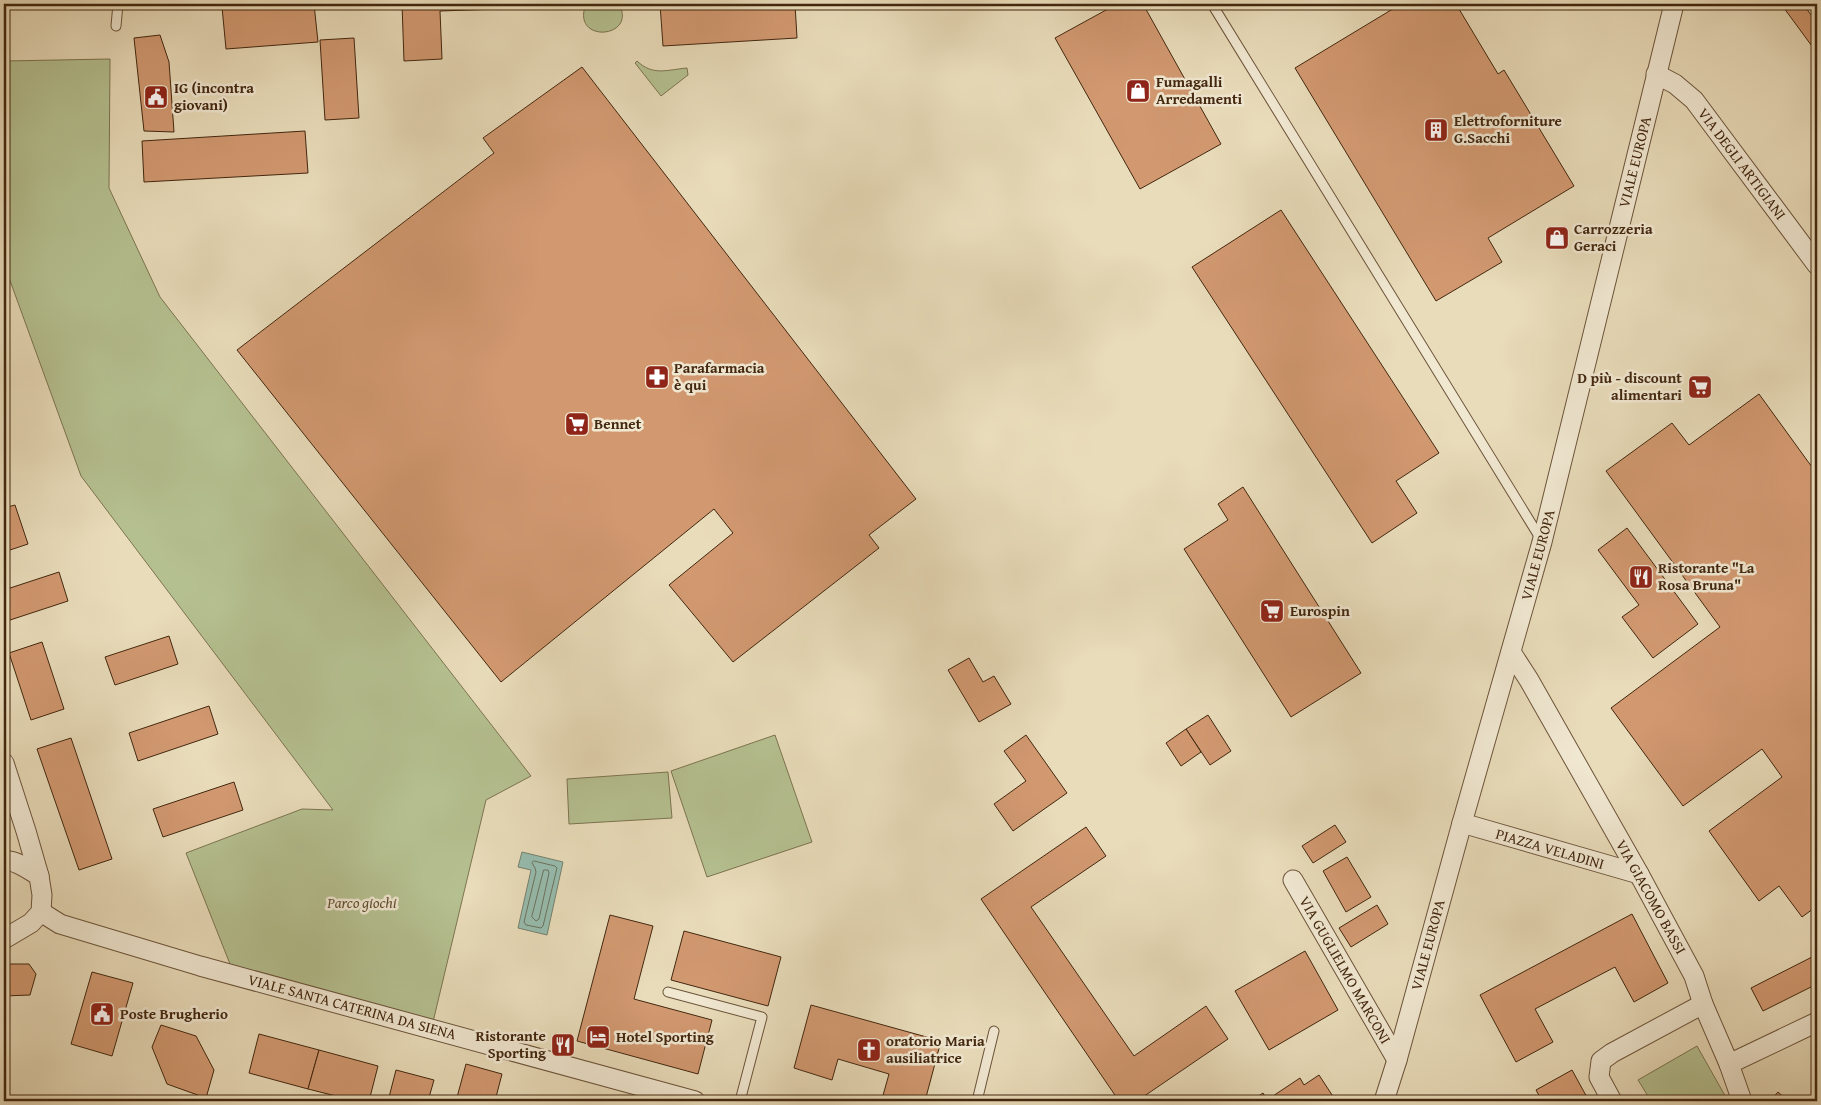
<svg xmlns="http://www.w3.org/2000/svg" width="1821" height="1105" viewBox="0 0 1821 1105" font-family="'Gentium Book Plus',serif">
<style>
.green{fill:#b5c090;stroke:#7c7450}
.water{fill:#97bcae;stroke:#75806e}
.lines{fill:none;stroke-linecap:round;stroke-linejoin:round}
.shore{stroke:#6c725e;stroke-width:1}
.building{fill:#d29971;stroke:#42270f}
.service-casing{stroke:#6c543a;stroke-width:11}
.minor-casing{stroke:#6c543a;stroke-width:21}
.service{stroke:#f1e8d2;stroke-width:9}
.minor{stroke:#f1e8d2;stroke-width:19}
.labels{text-anchor:middle;stroke-width:5;stroke-linejoin:round;paint-order:stroke}
.poi-label{font-size:15px;font-weight:bold;fill:#42270f;stroke:#f1e8d2;text-anchor:start}
.street-label{font-size:15px;fill:#42270f;stroke:#f1e8d2}
.park-label{font-size:15px;font-style:italic;fill:#5f4d2f;stroke:#f1e8d2}
</style>
<rect width="100%" height="100%" fill="#e9dcba"/>
<filter id="stains"><feTurbulence type="fractalNoise" baseFrequency=".004" numOctaves="4"/><feColorMatrix values="0 0 0 0 .2 0 0 0 0 .09 0 0 0 0 .02 0 0 0 .5 -.17"/></filter>
<radialGradient id="worn" r=".72"><stop offset=".6" stop-color="#630" stop-opacity="0"/><stop offset="1" stop-color="#630" stop-opacity=".3"/></radialGradient>
<g class="green">
<path d="M586,4H619C638,39 570,44 586,4Z"/>
<polygon points="110,59 109,188 160,297 531,776 486,800 433,1022 232,969 186,853 302,809 333,810 81,476 4,264 4,61"/>
<path d="M637,61C653,76 666,70 687,68L688,75L661,96L635,63Z"/>
<polygon points="775,735 812,842 707,877 671,771"/>
<polygon points="668,772 672,818 569,824 567,779"/>
<polygon points="1697,1046 1728,1101 1651,1101 1638,1080"/>
</g>
<polygon class="water" points="522,852 563,862 547,935 518,928 531,870 518,867"/>
<g class="lines">
<g class="shore">
<polygon points="534,861 555,866 557,868 543,926 541,928 526,925 524,922 536,872 535,868 532,863"/>
<polygon points="544,870 548,870 549,873 539,919 536,921 532,917"/>
</g>
</g>
<g class="building">
<polygon points="271,4 314,4 318,42 226,49 222,7"/>
<polygon points="402,4 499,4 499,9 440,11 442,59 404,61"/>
<polygon points="660,4 795,4 797,38 663,46"/>
<polygon points="1117,4 1143,4 1221,144 1140,189 1055,38"/>
<polygon points="1401,4 1456,4 1498,74 1504,70 1574,186 1488,238 1502,262 1436,301 1295,68"/>
<polygon points="1781,4 1803,4 1817,23 1817,53"/>
<polygon points="160,35 169,62 174,132 144,131 134,38"/>
<polygon points="354,38 359,118 325,120 320,40"/>
<polygon points="582,67 916,499 869,535 879,548 733,662 669,585 733,533 714,509 501,682 237,350 494,153 483,138"/>
<polygon points="305,131 308,173 144,182 142,141"/>
<polygon points="1281,210 1439,453 1396,481 1417,513 1372,543 1192,267"/>
<polygon points="1759,394 1817,474 1817,906 1802,917 1779,886 1759,901 1709,831 1782,777 1762,749 1683,806 1611,708 1720,627 1606,471 1672,423 1689,445"/>
<polygon points="1243,487 1361,673 1291,717 1184,549 1228,520 1218,504"/>
<polygon points="15,505 28,544 4,552 4,508"/>
<polygon points="1627,528 1698,624 1653,658 1622,617 1639,605 1598,550"/>
<polygon points="59,572 68,601 4,622 4,590"/>
<polygon points="169,636 178,664 115,685 105,657"/>
<polygon points="42,642 64,709 31,720 9,653"/>
<polygon points="969,658 983,682 994,676 1011,704 979,722 948,670"/>
<polygon points="209,706 218,734 138,761 129,733"/>
<polygon points="1208,715 1231,751 1210,765 1186,729"/>
<polygon points="1186,729 1201,752 1181,766 1166,743"/>
<polygon points="1026,735 1067,793 1013,831 994,804 1026,781 1004,751"/>
<polygon points="71,738 112,859 79,870 37,749"/>
<polygon points="234,782 243,810 163,837 153,809"/>
<polygon points="1335,825 1346,842 1313,863 1302,846"/>
<polygon points="1086,827 1106,856 1031,907 1134,1056 1206,1006 1228,1039 1137,1101 1119,1101 981,899"/>
<polygon points="1347,857 1371,897 1346,912 1323,871"/>
<polygon points="1377,905 1388,924 1351,947 1339,928"/>
<polygon points="1632,914 1668,983 1634,1002 1615,967 1535,1009 1553,1042 1516,1062 1480,995"/>
<polygon points="610,915 653,926 634,999 712,1020 698,1074 577,1041"/>
<polygon points="684,931 781,957 768,1006 671,980"/>
<polygon points="1305,951 1338,1010 1269,1050 1235,991"/>
<polygon points="1814,956 1817,963 1817,984 1763,1011 1751,988"/>
<polygon points="5,964 29,964 36,974 30,995 4,996"/>
<polygon points="92,972 133,983 112,1056 71,1044"/>
<polygon points="811,1005 941,1041 925,1101 892,1101 882,1099 889,1074 838,1059 832,1080 794,1068"/>
<polygon points="161,1025 196,1036 214,1070 206,1098 167,1084 152,1047"/>
<polygon points="259,1034 319,1050 308,1089 249,1073"/>
<polygon points="319,1050 378,1066 369,1101 356,1101 308,1089"/>
<polygon points="466,1064 502,1074 495,1101 456,1101"/>
<polygon points="396,1070 434,1080 428,1101 388,1101"/>
<polygon points="1572,1070 1589,1101 1542,1101 1536,1090"/>
<polygon points="1319,1075 1336,1101 1251,1101 1263,1093 1267,1100 1300,1078 1304,1085"/>
<polygon points="1778,1092 1788,1101 1770,1101"/>
</g>
<g class="lines">
<defs>
<g id="service">
<polyline points="1212,4 1542,541"/>
<polyline points="116,26 118,4"/>
<polyline points="668,992 762,1017 740,1101"/>
<polyline points="977,1101 994,1031"/>
</g>
<g id="minor">
<polyline points="1656,74 1675,84 1694,100 1817,265"/>
<polyline points="1511,652 1529,680 1639,874 1694,976 1703,1004 1729,1064 1742,1101"/>
<polyline points="4,763 26,831 39,876"/>
<polyline points="1462,823 1639,874"/>
<path d="M4,861C15,859 29,870 39,876L42,895L41,912L31,923L4,939"/>
<polyline points="1293,880 1397,1060"/>
<polyline points="41,912 60,924 200,966 695,1101"/>
<polyline points="1729,1064 1817,1022"/>
<polyline points="1384,1101 1397,1060 1462,823 1542,542 1674,4"/>
<polyline points="1612,1101 1599,1077 1601,1061 1612,1053 1703,1004"/>
</g>
</defs>
<use href="#service" class="service-casing"/>
<use href="#minor" class="minor-casing"/>
<use href="#service" class="service"/>
<use href="#minor" class="minor"/>
</g>
<defs>
<symbol id="shop-square" viewBox="-11 -11 22 22"><rect x="-9" y="-9" width="18" height="18" rx="4" fill="#8f2418" stroke="#f1e8d2"/><path d="M-5-2.5h2.3a2.7 3.5 0 0 1 5.4 0H5L5.5 6h-11ZM-1.5-2.5h3a1.5 2.3 0 0 0-3 0Z" fill="#fff"/></symbol>
<symbol id="civic-square" viewBox="-11 -11 22 22"><rect x="-9" y="-9" width="18" height="18" rx="4" fill="#8f2418" stroke="#f1e8d2"/><path d="M-.6-6.5H3V-4.5H.6V-3L4-1V1h2V6H-6V1h2V-1L-.6-3ZM-1.2 2.5V6h2.4V2.5Z" fill="#fff"/></symbol>
<symbol id="building-square" viewBox="-11 -11 22 22"><rect x="-9" y="-9" width="18" height="18" rx="4" fill="#8f2418" stroke="#f1e8d2"/><path d="M-4-6H4V6H1V3H-1V6H-4ZM-2.5-4.3h1.7v1.8h-1.7ZM.8-4.3h1.7v1.8H.8ZM-2.5-1h1.7V.8h-1.7ZM.8-1h1.7V.8H.8Z" fill="#fff"/></symbol>
<symbol id="pharmacy-square" viewBox="-11 -11 22 22"><rect x="-9" y="-9" width="18" height="18" rx="4" fill="#8f2418" stroke="#f1e8d2"/><path d="M-2-6h4v4h4v4h-4v4h-4v-4h-4v-4h4Z" fill="#fff"/></symbol>
<symbol id="supermarket-square" viewBox="-11 -11 22 22"><rect x="-9" y="-9" width="18" height="18" rx="4" fill="#8f2418" stroke="#f1e8d2"/><path d="M-6-5.5h2.5l.6 2H6L4.5 2H-2.5L-4.4-4H-6ZM-1.5 3.2a1.3 1.3 0 1 0 .1 0ZM3 3.2a1.3 1.3 0 1 0 .1 0Z" fill="#fff"/></symbol>
<symbol id="restaurant-square" viewBox="-11 -11 22 22"><rect x="-9" y="-9" width="18" height="18" rx="4" fill="#8f2418" stroke="#f1e8d2"/><path d="M-5-6h1v4h1v-4h1v4h1v-4h1v5L-1.5 .5V6h-2V.5L-5-1ZM5-6V6H3V1.5H1.5Q1.5-4 5-6Z" fill="#fff"/></symbol>
<symbol id="hotel-square" viewBox="-11 -11 22 22"><rect x="-9" y="-9" width="18" height="18" rx="4" fill="#8f2418" stroke="#f1e8d2"/><path d="M-6-4.5h1.5V1H6V5H4.5V3h-9V5H-6ZM-4 0a1.8 1.8 0 1 1 3.6 0ZM.5 0V-2.5h3Q6-2.5 6 0Z" fill="#fff"/></symbol>
<symbol id="church-square" viewBox="-11 -11 22 22"><rect x="-9" y="-9" width="18" height="18" rx="4" fill="#8f2418" stroke="#f1e8d2"/><path d="M-1.2-6h2.4v3.5h3.3v2.4h-3.3V6h-2.4V-.1h-3.3v-2.4h3.3Z" fill="#fff"/></symbol>
</defs>
<g fill-rule="evenodd">
<use href="#shop-square" x="1124" y="77" width="28" height="28"/>
<use href="#civic-square" x="142" y="83" width="28" height="28"/>
<use href="#building-square" x="1422" y="116" width="28" height="28"/>
<use href="#shop-square" x="1543" y="224" width="28" height="28"/>
<use href="#pharmacy-square" x="643" y="363" width="28" height="28"/>
<use href="#supermarket-square" x="1686" y="373" width="28" height="28"/>
<use href="#supermarket-square" x="563" y="410" width="28" height="28"/>
<use href="#restaurant-square" x="1627" y="563" width="28" height="28"/>
<use href="#supermarket-square" x="1258" y="597" width="28" height="28"/>
<use href="#civic-square" x="88" y="1000" width="28" height="28"/>
<use href="#hotel-square" x="584" y="1023" width="28" height="28"/>
<use href="#restaurant-square" x="549" y="1031" width="28" height="28"/>
<use href="#church-square" x="855" y="1036" width="28" height="28"/>
</g>
<g class="labels">
<g class="poi-label">
<text x="1156" y="87">Fumagalli<tspan x="1156" dy="17">Arredamenti</tspan></text>
<text x="174" y="93">IG (incontra<tspan x="174" dy="17">giovani)</tspan></text>
<text x="1454" y="126">Elettroforniture<tspan x="1454" dy="17">G.Sacchi</tspan></text>
<text x="1574" y="234">Carrozzeria<tspan x="1574" dy="17">Geraci</tspan></text>
<text x="674" y="373">Parafarmacia<tspan x="674" dy="17">è qui</tspan></text>
<text x="1682" y="383" text-anchor="end">D più - discount<tspan x="1682" dy="17">alimentari</tspan></text>
<text x="594" y="429">Bennet</text>
<text x="1658" y="573">Ristorante "La<tspan x="1658" dy="17">Rosa Bruna"</tspan></text>
<text x="1290" y="616">Eurospin</text>
<text x="120" y="1019">Poste Brugherio</text>
<text x="546" y="1041" text-anchor="end">Ristorante<tspan x="546" dy="17">Sporting</tspan></text>
<text x="616" y="1042">Hotel Sporting</text>
<text x="886" y="1046">oratorio Maria<tspan x="886" dy="17">ausiliatrice</tspan></text>
</g>
<g class="street-label">
<text transform="translate(1635 162) rotate(-76)" y="5">VIALE EUROPA</text>
<text transform="translate(1742 164) rotate(53)" y="5">VIA DEGLI ARTIGIANI</text>
<text transform="translate(1538 555) rotate(-75)" y="5">VIALE EUROPA</text>
<text transform="translate(1550 849) rotate(16)" y="5">PIAZZA VELADINI</text>
<text transform="translate(1651 897) rotate(61)" y="5">VIA GIACOMO BASSI</text>
<text transform="translate(1428 945) rotate(-75)" y="5">VIALE EUROPA</text>
<text transform="translate(1345 970) rotate(60)" y="5">VIA GUGLIELMO MARCONI</text>
<text transform="translate(352 1007) rotate(15)" y="5">VIALE SANTA CATERINA DA SIENA</text>
</g>
<g class="park-label">
<text x="362" y="908">Parco giochi</text>
</g>
</g>
<rect width="1821" height="1105" fill="none" stroke="#e9dcba" stroke-width="20"/>
<rect x="5" y="5" width="1811" height="1095" fill="none" stroke="#42270f" stroke-width="2.5"/>
<rect x="10" y="10" width="1801" height="1085" fill="none" stroke="#42270f"/>
<rect width="100%" height="100%" filter="url(#stains)"/>
<rect width="100%" height="100%" fill="url(#worn)"/>
</svg>
